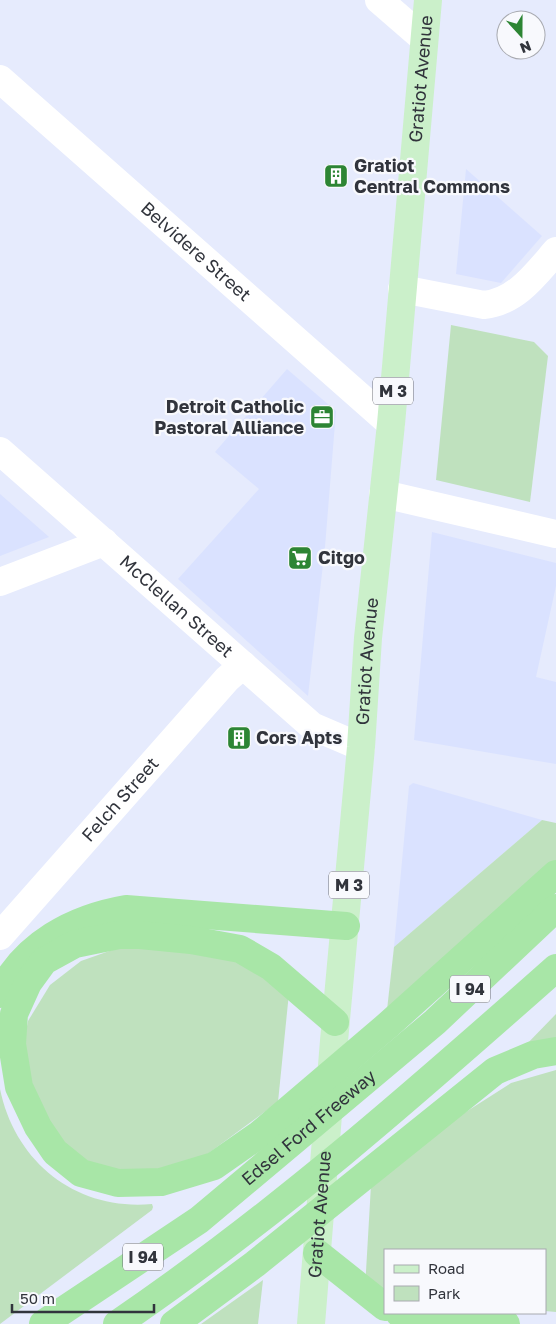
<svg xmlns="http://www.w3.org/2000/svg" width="556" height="1324" viewBox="0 0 556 1324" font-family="'Golos Text',sans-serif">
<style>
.built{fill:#dae2ff}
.green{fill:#bfe1be}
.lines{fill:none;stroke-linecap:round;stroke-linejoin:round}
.minor{stroke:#fff;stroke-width:28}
.major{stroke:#cbf0ca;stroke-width:28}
.highway{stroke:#a8e6a7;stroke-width:28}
.labels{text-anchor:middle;stroke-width:4.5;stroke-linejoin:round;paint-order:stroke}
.shield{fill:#f8f9fd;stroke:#6d6f76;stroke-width:1}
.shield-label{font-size:16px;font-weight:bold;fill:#31343c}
.street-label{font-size:18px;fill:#31343c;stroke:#f8f9fd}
.poi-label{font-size:18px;font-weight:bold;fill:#31343c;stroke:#f8f9fd;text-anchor:start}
</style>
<rect width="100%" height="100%" fill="#e6ebfd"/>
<g class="built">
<polygon points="466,169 542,236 501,283 456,274"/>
<polygon points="287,369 336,411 325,547 308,696 178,579 259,489 215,452"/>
<polygon points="0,494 49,537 0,556"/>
<polygon points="432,532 556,563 556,586 536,677 556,682 556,764 414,740"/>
<polygon points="413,783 542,820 394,947 409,786"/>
</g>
<g class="green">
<polygon points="451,325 534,342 548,356 530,502 436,480"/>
<polygon points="542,820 556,823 556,861 387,1010 394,947"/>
<polygon points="138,947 275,962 291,973 278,1102 202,1158 144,1176 85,1164 47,1128 22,1053 28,1021 50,985 81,961 115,949"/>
<polygon points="556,1014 556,1046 523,1048"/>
<polygon points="556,1070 556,1312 545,1311 545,1250 385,1250 385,1299 365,1289 371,1185 447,1124 511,1083"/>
<path d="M0,1089C15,1162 76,1211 152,1204L153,1207L152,1210L0,1324Z"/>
<polygon points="263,1280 258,1324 201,1324"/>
</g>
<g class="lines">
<g class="minor">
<polyline points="379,0 424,39"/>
<path id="s1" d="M0,79L391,424"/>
<path d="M402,289L484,305C516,302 536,274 556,251"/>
<path id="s2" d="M0,451L312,726L361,747"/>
<polyline points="383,494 556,534"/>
<polyline points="0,582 104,542"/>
<path id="s3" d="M0,936L227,679L243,665"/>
</g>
<path class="major" id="s4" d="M311,1324L334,1041L361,747L368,638L391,424L428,0"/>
<g class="highway">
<path d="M0,994C24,944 74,918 126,909L346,926"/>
<polyline points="335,1022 271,967 240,949 191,940 140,935 119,935 75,944 44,961 28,983 14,1014 12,1044 19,1087 38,1127 55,1152 81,1173 118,1183 161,1182 214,1166 260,1134 388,1025 556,874"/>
<polyline points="317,1253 385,1307"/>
<polyline points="399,1313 506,1324"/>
<path id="s5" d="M43,1324L199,1220L435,1022L556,908"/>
<path d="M117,1324C273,1218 415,1093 556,968"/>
<polyline points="174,1324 255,1264 495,1071 533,1055 556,1051"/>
</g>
</g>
<defs>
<symbol id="building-square" viewBox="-11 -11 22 22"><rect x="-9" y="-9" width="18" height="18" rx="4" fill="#2d8534" stroke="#f8f9fd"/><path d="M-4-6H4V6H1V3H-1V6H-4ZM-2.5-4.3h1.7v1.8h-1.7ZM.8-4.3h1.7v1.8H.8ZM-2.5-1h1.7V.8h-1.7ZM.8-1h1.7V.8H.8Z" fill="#fff"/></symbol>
<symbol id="office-square" viewBox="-11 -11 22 22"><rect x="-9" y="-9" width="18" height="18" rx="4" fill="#2d8534" stroke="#f8f9fd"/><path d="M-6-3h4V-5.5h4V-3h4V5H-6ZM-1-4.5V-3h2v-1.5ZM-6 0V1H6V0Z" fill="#fff"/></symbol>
<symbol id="supermarket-square" viewBox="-11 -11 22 22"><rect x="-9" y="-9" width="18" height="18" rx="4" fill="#2d8534" stroke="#f8f9fd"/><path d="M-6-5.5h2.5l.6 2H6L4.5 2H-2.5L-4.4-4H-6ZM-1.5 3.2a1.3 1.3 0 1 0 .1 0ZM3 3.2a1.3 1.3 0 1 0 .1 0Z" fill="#fff"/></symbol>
</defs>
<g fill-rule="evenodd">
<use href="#building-square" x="322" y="162" width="28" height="28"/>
<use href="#office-square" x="308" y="403" width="28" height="28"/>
<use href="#supermarket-square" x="286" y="544" width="28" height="28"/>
<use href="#building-square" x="225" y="724" width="28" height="28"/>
</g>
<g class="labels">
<g class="shield">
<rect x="373" y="377.5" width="40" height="27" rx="4"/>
<rect x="329" y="871.5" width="40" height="27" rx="4"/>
<rect x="450" y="975.5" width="40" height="27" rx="4"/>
<rect x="123" y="1243.5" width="40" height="27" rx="4"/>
</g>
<g class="shield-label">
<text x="393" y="397">M 3</text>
<text x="349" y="891">M 3</text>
<text x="470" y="995">I 94</text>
<text x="143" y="1263">I 94</text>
</g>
<g class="street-label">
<text dy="6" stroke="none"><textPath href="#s4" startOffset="1250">Gratiot Avenue</textPath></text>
<text dy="6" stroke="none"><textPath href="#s1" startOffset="261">Belvidere Street</textPath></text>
<text dy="6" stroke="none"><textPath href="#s2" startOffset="235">McClellan Street</textPath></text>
<text dy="6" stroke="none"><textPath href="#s4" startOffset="665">Gratiot Avenue</textPath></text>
<text dy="6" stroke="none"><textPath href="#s3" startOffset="182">Felch Street</textPath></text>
<text dy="6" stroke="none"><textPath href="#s5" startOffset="331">Edsel Ford Freeway</textPath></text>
<text dy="6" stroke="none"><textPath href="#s4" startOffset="110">Gratiot Avenue</textPath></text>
</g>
<g class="poi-label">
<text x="354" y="172">Gratiot<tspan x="354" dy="21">Central Commons</tspan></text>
<text x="304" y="413" text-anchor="end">Detroit Catholic<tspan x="304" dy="21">Pastoral Alliance</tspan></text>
<text x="318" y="564">Citgo</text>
<text x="256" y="744">Cors Apts</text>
</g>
</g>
<rect x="384" y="1249" width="162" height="65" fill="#f8f9fd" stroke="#a8aab0"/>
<rect x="394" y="1265" width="25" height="8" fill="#cbf0ca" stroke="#a8aab0"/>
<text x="428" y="1274" font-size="15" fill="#31343c">Road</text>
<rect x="394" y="1286" width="25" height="15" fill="#bfe1be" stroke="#a8aab0"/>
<text x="428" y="1299" font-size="15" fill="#31343c">Park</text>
<g transform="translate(521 35) rotate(159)"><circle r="24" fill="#f8f9fd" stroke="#a8aab0"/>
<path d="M0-4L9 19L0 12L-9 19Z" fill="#2d8534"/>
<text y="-8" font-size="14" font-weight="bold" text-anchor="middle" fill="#31343c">N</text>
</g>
<path d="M12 1304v8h142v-8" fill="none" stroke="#31343c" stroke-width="2.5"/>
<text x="20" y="1304" font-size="15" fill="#31343c" stroke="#f8f9fd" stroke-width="4" paint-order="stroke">50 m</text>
</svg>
